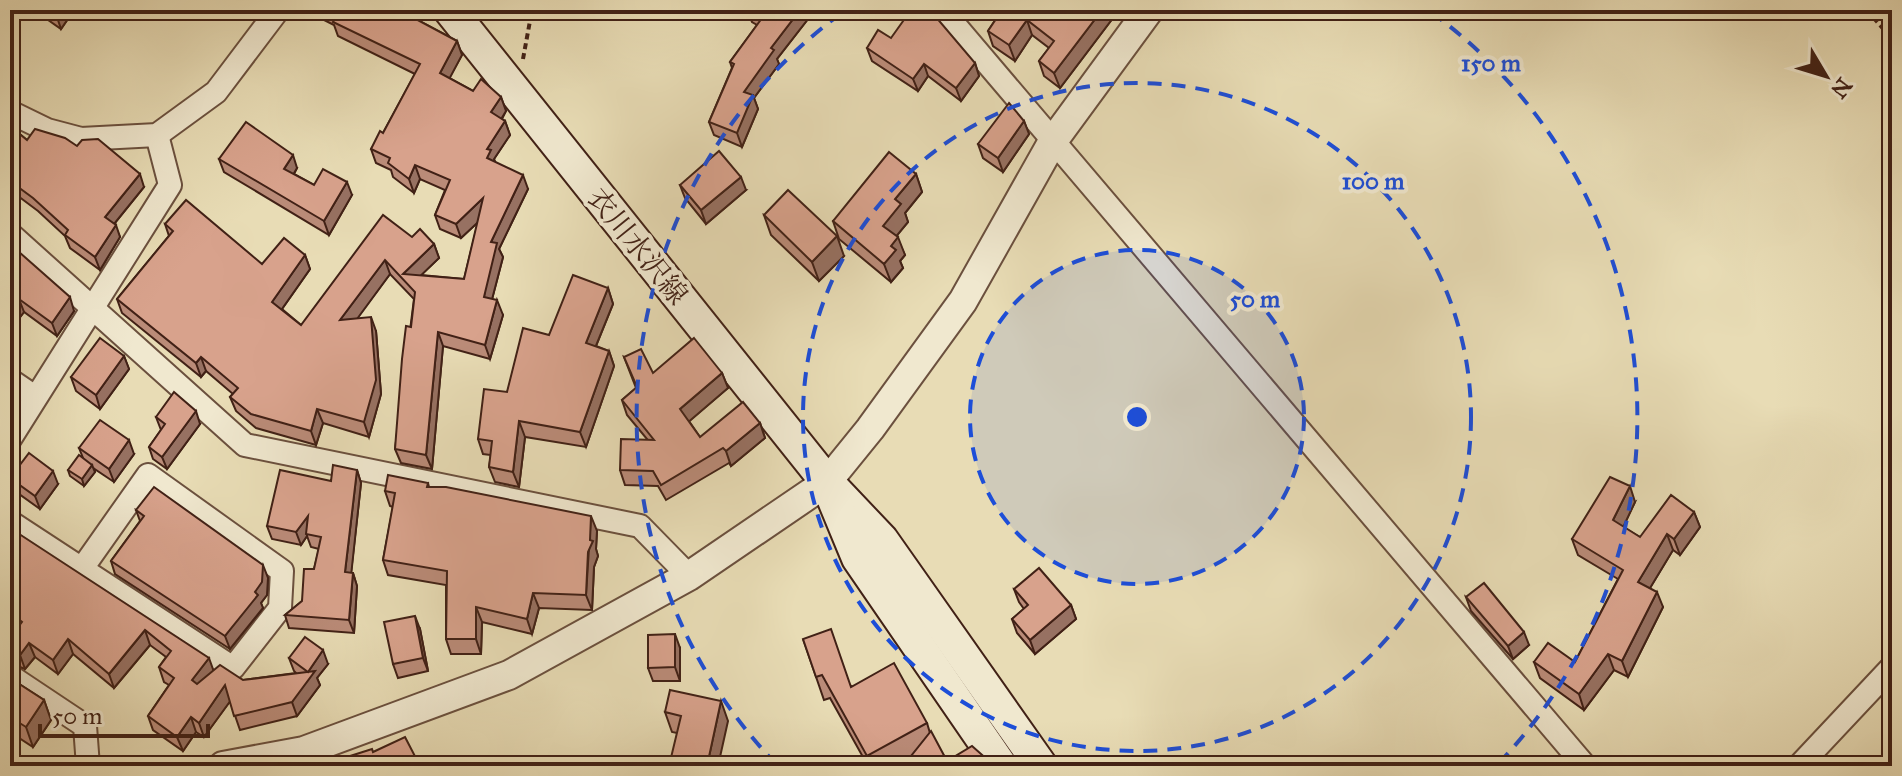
<svg xmlns="http://www.w3.org/2000/svg" width="1902" height="776" viewBox="0 0 1902 776" font-family="'IM FELL Great Primer','Noto Serif JP',serif">
<style>
.lines{fill:none;stroke-linecap:round;stroke-linejoin:round}
.minor-casing{stroke:#6b503e;stroke-width:26}
.tertiary-casing{stroke:#6b503e;stroke-width:32}
.secondary-casing{stroke:#412116;stroke-width:36}
.path{stroke:#412116;stroke-width:4;stroke-dasharray:6 4;stroke-linecap:butt}
.minor{stroke:#f0e8cf;stroke-width:22}
.tertiary{stroke:#f0e8cf;stroke-width:28}
.secondary{stroke:#f0e8cf;stroke-width:32}
.wall{fill:#ba8b78;stroke:#412116;stroke-width:2}
.shaded-wall{fill:#977162;stroke:#412116;stroke-width:2}
.building{fill:#d8a28c;stroke:#412116;stroke-width:2}
.ring{fill:none;stroke:#1d4ed8;stroke-width:4;stroke-dasharray:14 10}
.labels{text-anchor:middle;stroke-width:8;stroke-linejoin:round;paint-order:stroke}
.street-label{font-size:28px;fill:#412116;stroke:#f0e8cf}
.centre{fill:#1d4ed8;stroke:#f0e8cf;stroke-width:4}
.ring-label{font-size:24px;text-anchor:middle;font-weight:bold;fill:#1d4ed8;stroke:#f0e8cf;stroke-width:8;stroke-linejoin:round;paint-order:stroke}
</style>
<rect width="100%" height="100%" fill="#e8dcb5"/>
<filter id="stains"><feTurbulence type="fractalNoise" baseFrequency=".0025" numOctaves="4"/><feColorMatrix values="0 0 0 0 .2 0 0 0 0 .09 0 0 0 0 .02 0 0 0 .5 -.17"/></filter>
<radialGradient id="worn" r=".72"><stop offset=".6" stop-color="#630" stop-opacity="0"/><stop offset="1" stop-color="#630" stop-opacity=".3"/></radialGradient>
<g class="lines">
<defs>
<g id="minor">
<polyline points="942,10 1585,766"/>
<polyline points="10,112 47,130 81,139 157,135 216,92 278,10"/>
<polyline points="10,234 245,445 640,526 689,576"/>
<polyline points="10,380 35,397"/>
<polyline points="10,439 170,185 157,135"/>
<polyline points="10,522 233,668 280,608 282,571 148,475 81,570"/>
<polyline points="10,676 85,726 88,766"/>
<polyline points="1799,766 1892,667"/>
</g>
<polyline id="tertiary" points="223,766 304,751 509,675 689,576 827,482 870,429 963,301 1053,141 1149,10"/>
<g id="secondary">
<polyline points="450,10 827,482 882,540 1041,766"/>
<polyline points="834,500 858,558 1001,766"/>
</g>
</defs>
<use href="#minor" class="minor-casing"/>
<use href="#tertiary" class="tertiary-casing"/>
<use href="#secondary" class="secondary-casing"/>
<g class="path">
<polyline points="1867,10 1892,39"/>
<polyline points="523,59 532,10"/>
</g>
<use href="#minor" class="minor"/>
<use href="#tertiary" class="tertiary"/>
<use href="#secondary" class="secondary"/>
</g>
<g class="wall">
<polygon points="34,10 74,10 61,29"/>
<polygon points="320,10 411,10 408,15 457,41 462,55 449,78 473,91 501,97 506,111 502,119 505,121 510,135 494,159 495,162 528,189 499,249 503,257 492,299 503,315 490,359 443,346 432,469 401,463 395,449 414,299 390,274 357,318 376,331 381,394 369,437 323,423 316,445 256,428 236,411 230,397 233,394 206,371 201,377 122,313 117,299 169,236 165,224 262,264 305,255 310,269 282,309 301,325 412,237 434,244 439,258 421,275 464,279 478,222 461,238 440,229 435,215 445,190 420,179 414,193 393,177 391,170 376,163 371,149 383,133 415,74 338,36 334,25 324,20"/>
<polygon points="502,10 524,10 522,16"/>
<polygon points="747,10 815,10 777,59 779,64 754,98 758,109 742,147 714,135 709,122 732,68 730,62 757,25 752,22"/>
<polygon points="1002,10 1119,10 1060,88 1044,76 1039,61 1049,48 1032,35 1015,61 993,46 988,31"/>
<polygon points="891,38 975,63 979,76 961,101 928,76 918,91 872,61 867,48"/>
<polygon points="1024,121 1029,134 1003,172 983,158 978,144"/>
<polygon points="10,126 27,140 144,187 114,224 120,237 100,270 70,248 65,236 38,211 10,190"/>
<polygon points="219,159 297,168 294,174 314,185 352,195 329,235 224,172"/>
<polygon points="916,174 922,192 905,213 908,222 896,236 905,255 900,261 903,268 891,282 839,239 833,221"/>
<polygon points="680,185 746,190 706,224 685,198"/>
<polygon points="764,215 844,256 819,281 771,235"/>
<polygon points="10,244 74,311 57,336 24,312 10,330"/>
<polygon points="608,288 613,304 596,346 609,351 614,366 586,447 525,437 519,487 495,482 489,467 491,455 483,454 478,439 507,392 549,335"/>
<polygon points="124,356 129,369 100,409 76,391 71,377"/>
<polygon points="624,357 653,373 722,373 728,388 689,421 700,437 760,423 765,438 731,466 729,463 666,500 658,486 625,485 620,470 647,439 627,415 622,400 636,388"/>
<polygon points="156,417 200,424 167,469 153,459 149,447 161,430"/>
<polygon points="79,448 134,454 114,482 93,468 95,472 84,486 70,476 68,470 83,458"/>
<polygon points="357,470 361,483 351,573 353,573 357,586 354,633 289,628 285,615 302,601 314,569 319,549 311,547 307,536 301,545 272,539 267,526 331,481"/>
<polygon points="10,478 58,484 40,509 15,491"/>
<polygon points="428,483 429,487 597,531 596,549 598,556 594,567 592,610 539,608 532,634 482,622 481,654 451,654 446,639 446,585 388,575 383,560 393,507 390,506 385,491"/>
<polygon points="1635,502 1623,527 1640,537 1694,512 1700,527 1680,555 1673,550 1650,588 1663,607 1628,677 1614,670 1584,710 1540,678 1534,662 1575,662 1618,579 1578,555 1572,539"/>
<polygon points="136,510 268,578 267,595 261,603 263,608 230,649 115,574 111,561 140,521"/>
<polygon points="10,528 213,670 243,680 296,673 294,671 289,658 328,664 317,678 320,685 297,716 240,730 230,701 204,737 196,732 183,751 153,730 148,716 169,685 164,682 159,667 166,657 150,645 114,688 73,654 58,674 35,657 25,669 10,663 10,638 17,628 10,622"/>
<polygon points="1014,589 1071,605 1076,619 1035,654 1017,633 1012,619 1024,609 1019,602"/>
<polygon points="1466,597 1529,645 1513,659 1471,611"/>
<polygon points="420,629 428,671 398,678 393,664"/>
<polygon points="803,639 851,686 927,723 930,733 947,761 989,761 991,766 903,766 905,764 900,766 868,766 830,698 824,700"/>
<polygon points="680,648 680,681 653,681 648,668"/>
<polygon points="10,678 44,700 51,720 33,747 10,732"/>
<polygon points="665,712 728,721 677,733 672,732"/>
</g>
<g class="shaded-wall">
<polygon points="62,10 74,10 61,29 57,17"/>
<polygon points="398,10 411,10 404,24"/>
<polygon points="800,10 815,10 777,59 779,64 754,98 758,109 742,147 737,133 744,92 771,48"/>
<polygon points="1102,10 1119,10 1060,88 1054,73"/>
<polygon points="1027,20 1032,35 1015,61 1009,45"/>
<polygon points="457,41 462,55 445,87 440,73"/>
<polygon points="975,63 979,76 961,101 956,88"/>
<polygon points="924,64 928,76 918,91 913,79"/>
<polygon points="501,97 506,111 497,126 491,112"/>
<polygon points="505,121 510,135 494,159 496,164 487,158 487,149"/>
<polygon points="1024,121 1029,134 1003,172 998,158"/>
<polygon points="293,155 297,168 289,182 284,169"/>
<polygon points="415,165 420,179 414,193 409,179"/>
<polygon points="140,174 144,187 110,229 105,217"/>
<polygon points="916,174 922,192 905,213 908,222 890,244 883,226 895,199"/>
<polygon points="523,175 528,189 499,249 503,257 489,311 484,297 491,242"/>
<polygon points="741,177 746,190 706,224 701,210"/>
<polygon points="347,182 352,195 329,235 324,221"/>
<polygon points="483,198 489,212 461,238 456,224"/>
<polygon points="116,225 120,237 100,270 95,257"/>
<polygon points="837,236 844,256 819,281 812,262"/>
<polygon points="898,237 905,255 900,261 903,268 891,282 884,264 891,246"/>
<polygon points="434,244 439,258 410,286 403,274"/>
<polygon points="305,255 310,269 277,316 272,302"/>
<polygon points="385,260 390,274 346,334 340,320"/>
<polygon points="608,288 613,304 591,358 586,343"/>
<polygon points="70,297 74,311 57,336 52,323"/>
<polygon points="19,299 24,312 10,330 10,310"/>
<polygon points="497,300 503,315 490,359 485,345"/>
<polygon points="371,317 376,331 381,394 369,437 364,422"/>
<polygon points="438,332 443,346 432,469 426,455"/>
<polygon points="609,351 614,366 586,447 580,432"/>
<polygon points="124,356 129,369 100,409 96,395"/>
<polygon points="201,357 206,371 201,377 196,363"/>
<polygon points="722,373 728,388 686,424 680,409"/>
<polygon points="317,409 323,423 316,445 311,431"/>
<polygon points="196,411 200,424 167,469 162,457"/>
<polygon points="519,421 525,437 519,487 513,472"/>
<polygon points="760,423 765,438 731,466 726,451"/>
<polygon points="129,440 134,454 114,482 109,469"/>
<polygon points="92,465 95,472 84,486 82,479"/>
<polygon points="357,470 361,483 350,585 345,572"/>
<polygon points="53,471 58,484 40,509 35,496"/>
<polygon points="1630,486 1635,502 1619,536 1613,520"/>
<polygon points="1694,512 1700,527 1680,555 1674,539"/>
<polygon points="308,516 307,536 301,545 296,532"/>
<polygon points="591,516 597,531 596,549 598,556 594,567 592,610 586,595"/>
<polygon points="1667,534 1673,550 1644,598 1638,582"/>
<polygon points="263,565 268,578 267,595 261,603 263,608 230,649 225,636 255,592"/>
<polygon points="353,573 357,586 354,633 349,620"/>
<polygon points="1657,592 1663,607 1628,677 1622,661"/>
<polygon points="533,593 539,608 532,634 527,619"/>
<polygon points="1071,605 1076,619 1035,654 1030,640"/>
<polygon points="476,607 482,622 481,654 476,639"/>
<polygon points="415,616 420,629 428,671 423,658"/>
<polygon points="145,630 150,645 114,688 109,674"/>
<polygon points="1524,632 1529,645 1513,659 1508,646"/>
<polygon points="675,634 680,648 680,681 675,667"/>
<polygon points="68,639 73,654 58,674 53,660"/>
<polygon points="29,643 35,657 25,669 20,655"/>
<polygon points="323,650 328,664 317,678 320,685 297,716 292,702 308,672"/>
<polygon points="1608,654 1614,670 1584,710 1579,694"/>
<polygon points="209,658 214,672 198,694 192,680"/>
<polygon points="225,685 231,700 204,737 199,723"/>
<polygon points="44,700 51,720 33,747 26,727"/>
<polygon points="721,701 728,721 718,766 707,766"/>
<polygon points="191,717 196,732 183,751 177,737"/>
</g>
<g class="building">
<polygon points="47,10 62,10 57,17"/>
<polygon points="327,10 399,10 457,41 440,73 473,91 481,79 501,97 491,112 505,121 487,149 491,150 487,158 523,175 491,242 497,243 484,297 497,300 485,345 438,332 426,455 395,449 402,359 406,326 411,327 415,292 385,260 340,320 371,317 376,380 364,422 317,409 311,431 251,414 230,397 238,388 201,357 196,363 117,299 173,231 165,224 186,200 262,264 284,238 305,255 272,302 301,325 383,215 412,237 420,229 434,244 403,274 464,279 483,198 456,224 435,215 450,180 415,165 409,179 388,163 390,158 371,149 380,131 383,133 420,64 333,22 336,15"/>
<polygon points="749,10 800,10 771,48 774,50 744,92 753,95 737,133 709,122 734,64 730,62 762,18"/>
<polygon points="911,10 930,10 975,63 956,88 924,64 913,79 867,48 878,30 891,38"/>
<polygon points="1002,10 1102,10 1054,73 1039,61 1054,41 1027,20 1009,45 988,31"/>
<polygon points="1009,103 1024,121 998,158 978,144"/>
<polygon points="246,122 293,155 284,169 314,185 323,169 347,182 324,221 219,159"/>
<polygon points="10,126 27,140 35,129 65,138 77,146 82,140 98,139 140,174 105,217 116,225 95,257 65,235 68,230 33,198 10,181"/>
<polygon points="719,151 741,177 701,210 680,185"/>
<polygon points="889,152 916,174 895,199 901,204 883,226 898,237 891,246 896,250 884,264 833,221"/>
<polygon points="788,190 837,236 812,262 764,215"/>
<polygon points="10,244 70,297 52,323 19,299 10,310"/>
<polygon points="573,275 608,288 586,343 609,351 580,432 519,421 513,472 489,467 492,441 478,439 484,389 507,392 523,328 549,335"/>
<polygon points="100,338 124,356 96,395 71,377"/>
<polygon points="694,338 722,373 680,409 700,437 743,402 760,423 726,451 723,448 661,485 653,471 620,470 621,439 654,440 622,400 637,387 624,357 641,349 653,373"/>
<polygon points="174,392 196,411 162,457 149,447 165,424 156,417"/>
<polygon points="100,420 129,440 109,469 79,448"/>
<polygon points="29,453 53,471 35,496 10,478"/>
<polygon points="79,455 92,465 82,479 68,470"/>
<polygon points="333,465 357,470 345,572 353,573 349,620 285,615 302,601 304,569 314,569 321,537 306,534 308,516 296,532 267,526 280,470 331,481"/>
<polygon points="388,475 428,483 427,487 446,487 591,516 590,540 593,541 588,552 586,595 533,593 527,619 476,607 476,639 446,639 447,571 383,560 395,493 385,491"/>
<polygon points="1610,477 1630,486 1613,520 1640,537 1671,495 1694,512 1674,539 1667,534 1638,582 1657,592 1622,661 1608,654 1579,694 1534,662 1548,643 1575,662 1623,570 1572,539"/>
<polygon points="154,487 263,565 262,582 255,592 258,595 225,636 111,561 144,516 136,510"/>
<polygon points="10,528 209,658 192,680 197,684 220,665 243,680 315,671 292,702 234,716 225,685 199,723 191,717 177,737 148,716 174,678 159,667 171,651 145,630 109,674 68,639 53,660 29,643 20,655 10,651 10,638 22,622 10,612"/>
<polygon points="1039,568 1071,605 1030,640 1012,619 1028,605 1014,589"/>
<polygon points="1484,583 1524,632 1508,646 1466,597"/>
<polygon points="415,616 423,658 393,664 384,622"/>
<polygon points="831,629 851,687 894,663 927,723 867,756 822,675 816,677 803,639"/>
<polygon points="675,634 675,667 648,668 648,635"/>
<polygon points="305,637 323,650 308,672 289,658"/>
<polygon points="10,678 44,700 26,727 10,717"/>
<polygon points="670,690 721,701 707,766 669,766 681,716 665,712"/>
<polygon points="931,731 947,761 972,746 989,761 981,766 903,766"/>
<polygon points="405,737 420,766 347,766 344,758 372,749 373,752"/>
</g>
<circle cx="1137" cy="417" r="167" fill="#1d4ed8" fill-opacity=".12"/>
<g class="ring">
<circle cx="1137" cy="417" r="167"/>
<circle cx="1137" cy="417" r="334"/>
<path d="M777 765A501 501 0 0 1 843 12M1431 12A501 501 0 0 1 1497 765"/>
</g>
<g class="labels">
<g class="street-label">
<text transform="translate(638 246) rotate(51)" y="10">衣川水沢線</text>
</g>
</g>
<circle cx="1137" cy="417" r="12" class="centre"/>
<g class="ring-label">
<text x="1491" y="71">150 m</text>
<text x="1373" y="189">100 m</text>
<text x="1255" y="307">50 m</text>
</g>
<rect width="1902" height="776" fill="none" stroke="#e8dcb5" stroke-width="40"/>
<rect x="12" y="12" width="1878" height="752" fill="none" stroke="#412116" stroke-width="4"/>
<rect x="20" y="20" width="1862" height="736" fill="none" stroke="#412116" stroke-width="2"/>
<g transform="translate(1826 76) rotate(128)" stroke="#f0e8cf" stroke-width="6" paint-order="stroke">
<path d="M0-6L14 30L0 20L-14 30Z" fill="#412116"/>
<text y="-12" font-size="22" font-weight="bold" text-anchor="middle" fill="#412116">N</text>
</g>
<path d="M40 724v12h168v-12" fill="none" stroke="#412116" stroke-width="4"/>
<text x="52" y="724" font-size="24" fill="#412116" stroke="#f0e8cf" stroke-width="6" paint-order="stroke">50 m</text>
<rect width="100%" height="100%" filter="url(#stains)"/>
<rect width="100%" height="100%" fill="url(#worn)"/>
</svg>
